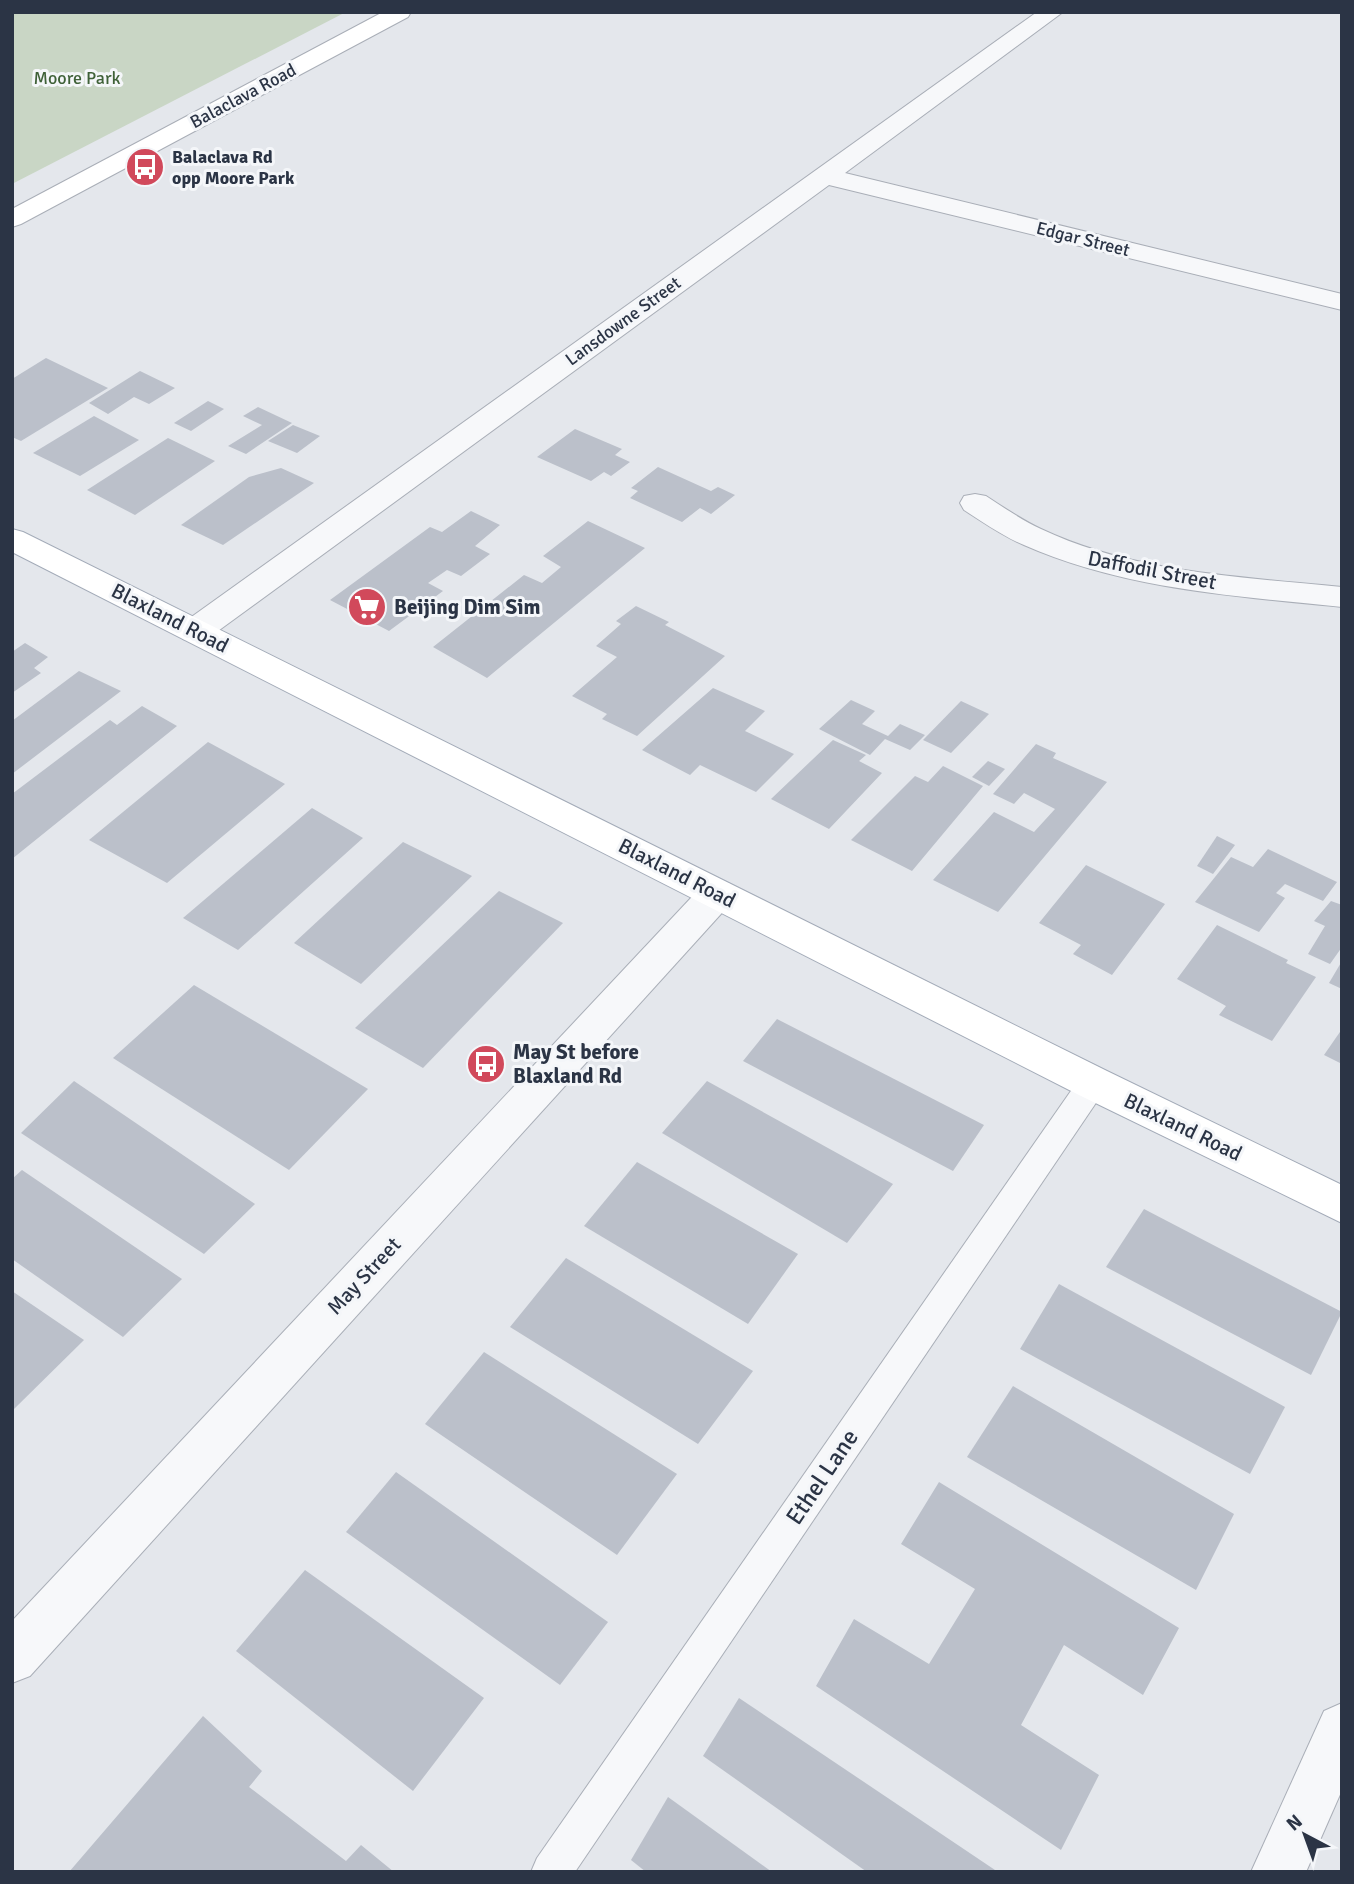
<svg xmlns="http://www.w3.org/2000/svg" width="1354" height="1884" viewBox="0 0 1354 1884" font-family="Signika,sans-serif">
<style>
.green{fill:#c9d6c5}
.building{fill:#bbc0ca}
.lines{fill:none;stroke-linecap:round;stroke-linejoin:round}
.service-casing{stroke:#a9aeb7;stroke-width:2}
.minor-casing{stroke:#a9aeb7;stroke-width:2}
.tertiary-casing{stroke:#a9aeb7;stroke-width:2}
.secondary-casing{stroke:#a9aeb7;stroke-width:2}
.primary-casing{stroke:#a3abb8;stroke-width:2}
.service{fill:#f7f8fa;fill-rule:evenodd}
.minor{fill:#f7f8fa;fill-rule:evenodd}
.tertiary{fill:#f7f8fa;fill-rule:evenodd}
.secondary{fill:#fff;fill-rule:evenodd}
.primary{fill:#fff;fill-rule:evenodd}
.labels{text-anchor:middle;stroke-width:6;stroke-linejoin:round;paint-order:stroke}
.far-park-label{font-size:18px;fill:#3f6138;stroke:#f4f6f9}
.far-street-label{font-size:18px;fill:#2b3445;stroke:#f4f6f9}
.far-poi-label{font-size:18px;font-weight:bold;fill:#2b3445;stroke:#f4f6f9;text-anchor:start}
.street-label{font-size:21px;fill:#2b3445;stroke:#f4f6f9}
.poi-label{font-size:21px;font-weight:bold;fill:#2b3445;stroke:#f4f6f9;text-anchor:start}
.near-street-label{font-size:24px;fill:#2b3445;stroke:#f4f6f9}
</style>
<rect width="100%" height="100%" fill="#e4e7ec"/>
<polygon class="green" points="12,12 346,12 12,184"/>
<g class="building">
<polygon points="46,358 108,388 21,441 12,437 12,379"/>
<polygon points="140,371 175,388 149,404 134,397 108,414 89,403"/>
<polygon points="208,401 224,409 191,431 174,423"/>
<polygon points="258,407 292,423 246,454 228,446 262,425 243,416"/>
<polygon points="94,416 139,440 80,476 33,453"/>
<polygon points="293,425 320,436 297,453 268,441"/>
<polygon points="575,429 622,449 615,455 630,462 611,476 604,472 591,481 537,457"/>
<polygon points="168,438 215,461 135,515 87,490"/>
<polygon points="658,467 711,491 718,487 735,495 711,514 700,508 682,522 630,498 638,491 631,488"/>
<polygon points="281,468 314,483 223,545 181,525 249,477"/>
<polygon points="471,511 500,525 475,546 490,554 461,576 447,570 428,583 443,591 389,631 330,600 430,527 442,532"/>
<polygon points="588,521 645,548 487,678 433,647 524,575 542,583 561,567 543,556"/>
<polygon points="636,606 669,622 665,625 725,656 637,736 602,719 607,714 572,696 617,657 596,646 621,624 616,621"/>
<polygon points="25,643 48,657 34,668 41,673 12,693 12,652"/>
<polygon points="79,671 121,691 12,774 12,721"/>
<polygon points="713,688 765,711 745,731 794,754 756,792 700,765 690,775 642,750"/>
<polygon points="851,700 875,711 862,724 888,736 900,724 925,735 910,750 885,739 870,755 819,729"/>
<polygon points="961,701 989,714 951,753 923,740"/>
<polygon points="142,706 177,726 12,859 12,794 110,720 117,725"/>
<polygon points="833,740 866,755 859,761 882,773 829,829 771,799"/>
<polygon points="208,742 285,784 167,883 89,840"/>
<polygon points="1036,744 1056,753 1053,758 1107,782 998,912 933,880 994,812 1034,832 1055,809 1024,793 1014,804 993,794"/>
<polygon points="988,761 1005,769 989,786 972,777"/>
<polygon points="943,766 983,786 912,871 851,840 915,776 928,782"/>
<polygon points="312,808 363,838 238,950 183,918"/>
<polygon points="1217,836 1235,845 1213,874 1197,866"/>
<polygon points="403,842 472,876 361,984 294,943"/>
<polygon points="1268,849 1337,882 1323,901 1285,884 1276,893 1285,898 1259,932 1195,902 1231,857 1253,867"/>
<polygon points="1086,865 1165,904 1112,975 1073,954 1081,945 1039,923"/>
<polygon points="499,891 563,923 423,1068 355,1028"/>
<polygon points="1331,901 1342,905 1342,947 1330,964 1308,954 1325,926 1314,921"/>
<polygon points="1217,925 1288,960 1286,963 1316,977 1272,1041 1219,1015 1226,1006 1177,979"/>
<polygon points="1342,961 1342,989 1329,983"/>
<polygon points="194,985 368,1089 289,1170 113,1058"/>
<polygon points="777,1019 984,1125 953,1171 743,1061"/>
<polygon points="1342,1029 1342,1064 1324,1055"/>
<polygon points="74,1081 255,1204 204,1254 21,1133"/>
<polygon points="707,1081 893,1184 847,1243 662,1133"/>
<polygon points="637,1162 798,1254 748,1324 584,1226"/>
<polygon points="22,1170 182,1279 123,1337 12,1259 12,1179"/>
<polygon points="1144,1209 1342,1312 1311,1375 1106,1267"/>
<polygon points="566,1258 753,1371 698,1444 510,1327"/>
<polygon points="1059,1284 1285,1407 1250,1474 1020,1349"/>
<polygon points="12,1291 84,1340 12,1411"/>
<polygon points="484,1352 677,1474 617,1555 425,1424"/>
<polygon points="1013,1386 1234,1514 1196,1590 967,1457"/>
<polygon points="396,1472 608,1622 560,1685 346,1532"/>
<polygon points="939,1482 1179,1628 1143,1695 1064,1645 1021,1725 1099,1775 1061,1850 816,1686 854,1619 929,1664 975,1589 901,1544"/>
<polygon points="305,1570 484,1698 413,1791 236,1651"/>
<polygon points="739,1698 998,1872 867,1872 703,1756"/>
<polygon points="203,1716 262,1771 249,1787 346,1861 361,1845 394,1872 69,1872"/>
<polygon points="668,1797 772,1872 646,1872 631,1860"/>
</g>
<g class="lines">
<defs>
<polygon id="service" points="1093,1071 1104,1075 1108,1083 1104,1091 575,1872 531,1872 537,1858 1082,1075"/>
<g id="minor">
<polygon points="1037,12 1063,12 845,173 1342,294 1342,310 829,185 207,639 195,642 183,639 178,631 183,623"/>
<path d="M975,494L986,496C1004,508 1022,520 1041,529C1134,573 1242,577 1342,587V607C1234,596 1124,589 1024,545C1002,536 983,522 964,510L960,503L964,496Z"/>
<polygon points="1342,1703 1342,1790 1306,1872 1251,1872 1324,1711"/>
</g>
<polygon id="tertiary" points="717,880 730,884 736,894 730,904 30,1676 12,1683 12,1621 704,884"/>
<polygon id="secondary" points="383,12 411,12 408,17 21,224 12,227 12,209"/>
<polygon id="primary" points="12,529 23,532 1107,1071 1342,1185 1342,1223 1079,1095 12,552"/>
</defs>
<use href="#service" class="service-casing"/>
<use href="#minor" class="minor-casing"/>
<use href="#tertiary" class="tertiary-casing"/>
<use href="#secondary" class="secondary-casing"/>
<use href="#primary" class="primary-casing"/>
<use href="#service" class="service"/>
<use href="#minor" class="minor"/>
<use href="#tertiary" class="tertiary"/>
<use href="#secondary" class="secondary"/>
<use href="#primary" class="primary"/>
</g>
<defs>
<symbol id="bus-disc" viewBox="-11 -11 22 22"><circle r="9.5" fill="#d1495b" stroke="#f4f6f9"/><path d="M-5-6H5V4H4V6H2V4H-2V6H-4V4H-5ZM-3.5-4V0h7V-4ZM-3.5 1.2v1.5H-2V1.2ZM2 1.2v1.5H3.5V1.2Z" fill="#fff"/></symbol>
<symbol id="supermarket-disc" viewBox="-11 -11 22 22"><circle r="9.5" fill="#d1495b" stroke="#f4f6f9"/><path d="M-6-5.5h2.5l.6 2H6L4.5 2H-2.5L-4.4-4H-6ZM-1.5 3.2a1.3 1.3 0 1 0 .1 0ZM3 3.2a1.3 1.3 0 1 0 .1 0Z" fill="#fff"/></symbol>
</defs>
<g fill-rule="evenodd">
<use href="#bus-disc" x="123" y="145" width="44" height="44"/>
<use href="#supermarket-disc" x="345" y="585" width="44" height="44"/>
<use href="#bus-disc" x="464" y="1042" width="44" height="44"/>
</g>
<g class="labels">
<g class="far-park-label">
<text x="77" y="84">Moore Park</text>
</g>
<g class="far-street-label">
<text transform="translate(243 96) rotate(-28)" y="6">Balaclava Road</text>
<text transform="translate(1083 239) rotate(14)" y="6">Edgar Street</text>
<text transform="translate(623 321) rotate(-36)" y="6">Lansdowne Street</text>
</g>
<g class="far-poi-label">
<text x="172" y="163">Balaclava Rd<tspan x="172" dy="21">opp Moore Park</tspan></text>
</g>
<g class="street-label">
<text transform="translate(1152 570) rotate(11)" y="7">Daffodil Street</text>
<text transform="translate(170 618) rotate(27)" y="7">Blaxland Road</text>
<text transform="translate(677 873) rotate(27)" y="7">Blaxland Road</text>
<text transform="translate(1183 1127) rotate(26)" y="7">Blaxland Road</text>
<text transform="translate(364 1276) rotate(-47)" y="7">May Street</text>
</g>
<g class="poi-label">
<text x="394" y="614">Beijing Dim Sim</text>
<text x="513" y="1059">May St before<tspan x="513" dy="24">Blaxland Rd</tspan></text>
</g>
<g class="near-street-label">
<text transform="translate(822 1477) rotate(-56)" y="8">Ethel Lane</text>
</g>
</g>
<rect width="1354" height="1884" fill="none" stroke="#2b3445" stroke-width="28"/>
<g transform="translate(1305 1835) rotate(319)" stroke="#f4f6f9" stroke-width="5" paint-order="stroke">
<path d="M0-5L12 26L0 18L-12 26Z" fill="#2b3445"/>
<text y="-10" font-size="19" font-weight="bold" text-anchor="middle" fill="#2b3445">N</text>
</g>
</svg>
